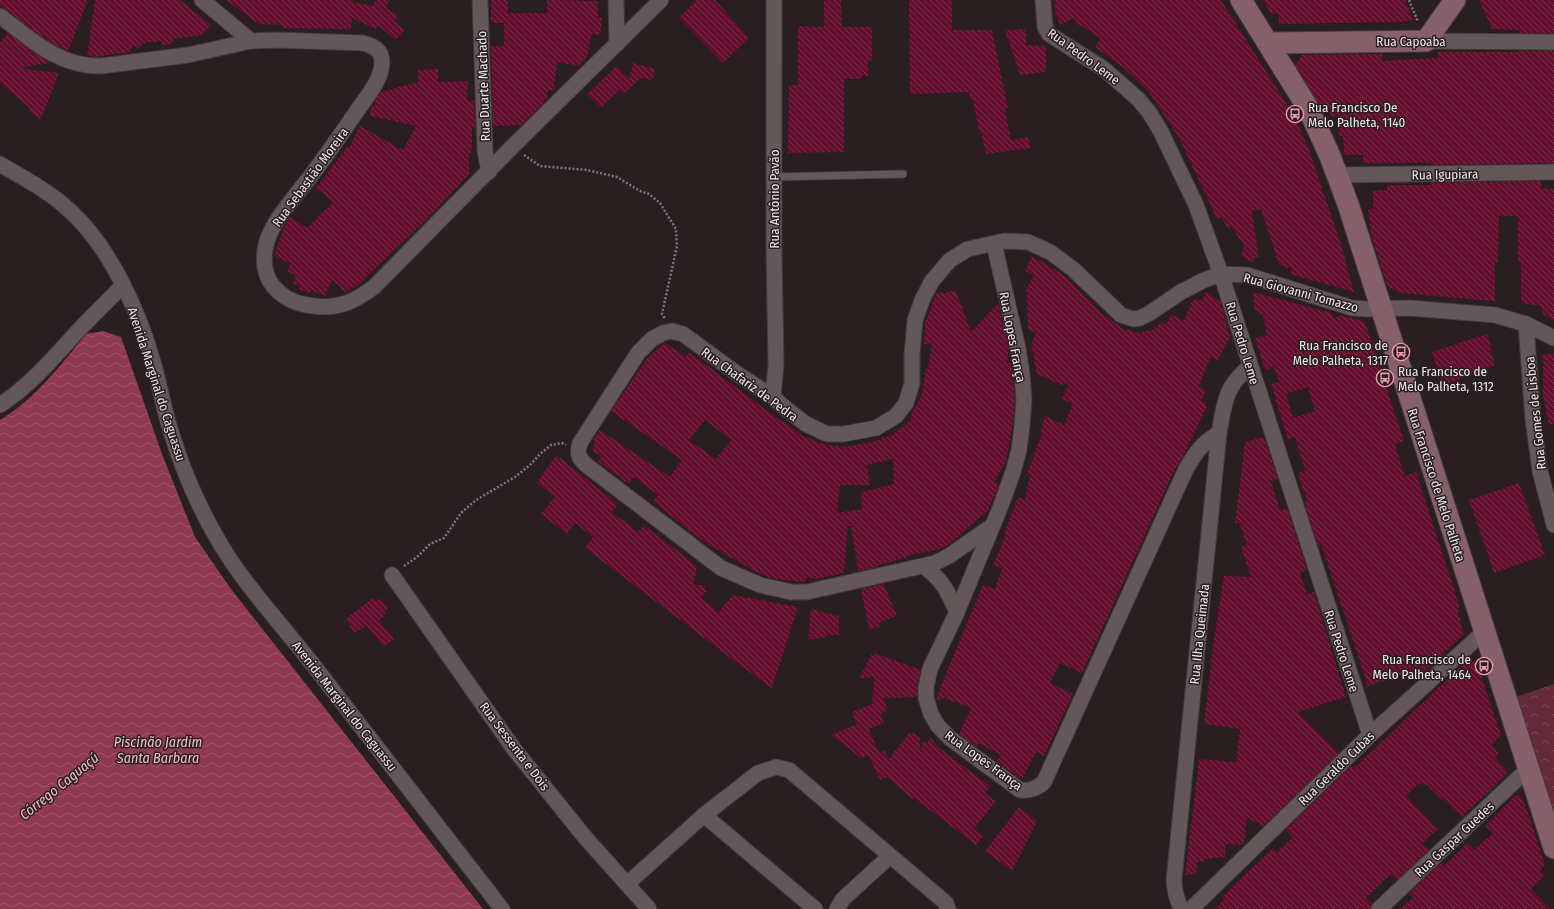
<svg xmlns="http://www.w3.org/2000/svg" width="1554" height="909" viewBox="0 0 1554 909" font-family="'Fira Sans Condensed',sans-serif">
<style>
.park{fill:url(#park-crowns)}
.water{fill:url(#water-waves)}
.building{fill:url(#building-back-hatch);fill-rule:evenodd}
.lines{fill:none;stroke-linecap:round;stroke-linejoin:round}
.lane-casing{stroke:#423a3c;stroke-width:9}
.street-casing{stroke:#423a3c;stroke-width:17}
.secondary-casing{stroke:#423a3c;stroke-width:23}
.path{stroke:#807779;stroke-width:2.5;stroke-dasharray:2 2;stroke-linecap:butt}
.lane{stroke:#64575a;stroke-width:7}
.street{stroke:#64575a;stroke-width:15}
.secondary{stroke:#855f69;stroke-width:21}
.labels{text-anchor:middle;stroke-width:3;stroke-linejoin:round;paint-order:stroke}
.street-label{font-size:13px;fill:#f1e9eb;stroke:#291e20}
.poi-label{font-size:13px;fill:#f1e9eb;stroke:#291e20;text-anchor:start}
.water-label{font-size:14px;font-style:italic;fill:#f4c1cb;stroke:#291e20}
</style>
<defs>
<pattern id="park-crowns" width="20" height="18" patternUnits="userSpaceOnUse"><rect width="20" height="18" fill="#64293a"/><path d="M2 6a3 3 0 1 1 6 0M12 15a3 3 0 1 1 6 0" fill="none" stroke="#7b4857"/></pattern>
<pattern id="water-waves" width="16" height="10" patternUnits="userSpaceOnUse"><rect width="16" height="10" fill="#8f3952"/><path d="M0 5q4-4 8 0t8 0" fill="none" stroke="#9f566b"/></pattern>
<pattern id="building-back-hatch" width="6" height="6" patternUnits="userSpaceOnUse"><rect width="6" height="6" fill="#630e2e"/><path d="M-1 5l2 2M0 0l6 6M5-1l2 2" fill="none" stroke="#7a314c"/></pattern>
</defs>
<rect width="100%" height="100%" fill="#291e20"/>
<polygon class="park" points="1554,684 1554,848 1507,700"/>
<path class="water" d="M103,331L121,337L162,454L195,537L231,589L483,909H0V420C35,399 61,365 86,334Z"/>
<g class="building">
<polygon points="0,0 88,0 68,51 51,43 29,27 0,5"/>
<polygon points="95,0 180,0 211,25 202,35 173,39 173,44 162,45 162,41 143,43 139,49 134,45 129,52 94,57 87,56"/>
<polygon points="226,0 353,0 353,2 374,6 375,0 389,0 386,8 398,15 395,21 405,30 395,40 378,25 376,29 352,18 351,29 283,28 283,25 259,24"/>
<polygon points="491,0 508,0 508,13 547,13 547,0 598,1 598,17 602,18 600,35 592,33 587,57 579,66 557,62 554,90 549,90 549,92 547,92 547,99 544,99 544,103 521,125 493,126 491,46 504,46 504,23 491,23"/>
<polygon points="697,0 715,0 749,38 723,63 679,18"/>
<polygon points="824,0 841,0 842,27 872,27 872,61 868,61 868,76 862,76 862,79 844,79 844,152 788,153 789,85 798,85 798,26 824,27"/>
<polygon points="909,0 952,0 952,30 992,30 1008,108 1005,109 1011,140 1028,137 1030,148 986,154 981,131 979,131 973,99 970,99 969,92 910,94"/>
<polygon points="1054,0 1221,0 1281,95 1297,122 1308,147 1345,256 1345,260 1354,292 1290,274 1292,269 1279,265 1261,209 1252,211 1259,258 1255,257 1253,262 1241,256 1244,246 1231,226 1228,228 1221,217 1217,219 1179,138 1149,92 1124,68 1095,47 1100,38 1080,25 1078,26 1074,18 1060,25 1056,15"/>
<polygon points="1263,0 1405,0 1413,20 1401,22 1279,24 1279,15 1270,12"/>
<polygon points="1479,0 1554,0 1554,33 1520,33 1520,30 1492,29"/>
<polygon points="1026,29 1026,45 1046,46 1046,72 1020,75 1005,30"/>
<polygon points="8,33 30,50 51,63 23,67 23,69 59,73 41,119 28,111 30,108 0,83 0,43"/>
<polygon points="1519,51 1554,51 1554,163 1431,165 1431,163 1363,163 1363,155 1344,155 1343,136 1339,136 1338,117 1330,116 1330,108 1321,108 1295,65 1302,55 1382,54 1382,61 1438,58 1438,52 1519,52"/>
<polygon points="633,63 655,69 652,80 641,78 624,94 619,90 601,108 587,94 617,66 629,79"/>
<polygon points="438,69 438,82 468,81 467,101 474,101 475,127 472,127 472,145 471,153 469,153 469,174 426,220 357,286 345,292 332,279 325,296 311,290 309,293 299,290 300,286 293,283 296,276 287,271 290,263 274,256 284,227 290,217 307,228 333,202 316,188 347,147 349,148 360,126 403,150 416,126 370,116 372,105 375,105 375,101 381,92 418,82 418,70"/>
<polygon points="1541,181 1541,188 1554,189 1554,320 1543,314 1542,306 1521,303 1521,262 1518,262 1518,216 1499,216 1498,262 1495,262 1495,301 1399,293 1387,285 1371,234 1368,209 1373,209 1373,191 1387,190 1387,185 1431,185 1431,183"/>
<polygon points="1032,256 1064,275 1104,315 1126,331 1127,329 1138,333 1153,330 1154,327 1157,328 1160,322 1166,325 1171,315 1184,320 1192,301 1197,299 1202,301 1206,292 1221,302 1230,337 1218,360 1211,357 1199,385 1206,391 1201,401 1206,403 1206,408 1186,451 1173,473 1082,673 1060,663 1050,683 1073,694 1044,756 1036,752 1022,779 997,762 1001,755 978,743 977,747 959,734 971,708 944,698 936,701 945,676 983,585 995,589 1002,568 993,565 1006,534 1004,534 1018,497 1025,500 1030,473 1026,476 1042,434 1040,433 1045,416 1064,425 1073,404 1062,399 1069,383 1061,385 1037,374 1031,344 1036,333 1028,329 1027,293 1025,292 1034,275 1025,271"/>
<path d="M947,291H956L971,332L998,303L1009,347L1007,363H1011L1015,400L1013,423L1006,462L995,481L999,484L988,510L950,544L936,550L906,556L907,557L877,566L878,567L858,571L851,526H848L844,573L816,579L807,577L806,581L801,582L770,578L756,572L708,544L687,529L653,501L658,495L634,477L629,484L598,461L601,456L593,451L594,439L600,430L670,477L682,460L611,411L650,355L665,343L686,357L689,352L785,424L786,423L803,436L813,440L824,444L844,447L871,442L892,435L912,419L910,416L920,399L923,388L926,369H928L932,343L924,344L925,323L937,292L946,294ZM705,420L731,440L716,459L689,440ZM893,459L894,484L861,492L862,509L837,513L840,485H870L867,465Z"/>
<path d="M1253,292L1332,313L1334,318L1341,315L1365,322L1404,441L1395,444L1405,476L1416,472L1460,607L1457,608L1464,634L1422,674L1420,668L1368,686L1321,544L1318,545L1304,502L1307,501L1298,473L1305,471L1295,437L1288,440L1271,384L1279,382L1274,367L1265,370L1255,338L1267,335L1263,314L1259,315V311H1255ZM1308,387L1315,411L1293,418L1286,394Z"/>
<polygon points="1487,334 1492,348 1490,349 1495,365 1478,371 1479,372 1443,385 1432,352"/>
<polygon points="1543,354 1554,354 1554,424 1549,425 1543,396"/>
<polygon points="1264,437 1278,479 1271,481 1280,510 1287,508 1307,570 1300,573 1307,594 1314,592 1346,697 1298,712 1339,753 1264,826 1247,818 1244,845 1225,844 1225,857 1204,859 1203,862 1197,862 1196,874 1185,875 1199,759 1236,762 1240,729 1204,724 1213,646 1224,576 1251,577 1241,547 1247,545 1239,522 1235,524 1245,442"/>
<polygon points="556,455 618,504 612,512 638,532 644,525 697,566 694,584 706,586 704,589 707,591 701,598 719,612 732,595 798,607 772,688 729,657 585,548 593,537 575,523 567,534 541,514 555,496 537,483"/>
<polygon points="1519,483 1545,555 1494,573 1469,500"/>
<polygon points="884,584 897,616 880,622 880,627 869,629 861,589"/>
<polygon points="373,598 376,601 380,598 388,608 384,612 386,614 379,620 394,639 384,647 366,626 354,633 346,619"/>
<polygon points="811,609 839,616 839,635 827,635 827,637 808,640"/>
<polygon points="874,653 921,670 917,685 917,697 883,698 888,710 880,714 884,723 869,729 879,753 884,750 889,759 909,733 913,733 920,738 920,752 923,741 927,743 931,738 937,746 947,754 990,786 985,793 996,801 974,829 983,836 976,845 914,798 913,799 887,777 880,780 868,755 861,758 831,735 857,724 852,712 872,704 874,677 860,678 871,655 873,656"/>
<polygon points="1469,659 1478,667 1501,735 1492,745 1499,753 1495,757 1508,773 1462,817 1443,798 1442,800 1427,785 1418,784 1406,796 1438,829 1422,844 1429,850 1397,880 1391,874 1366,898 1372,904 1370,909 1214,909 1224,900 1222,897 1273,848 1277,852 1293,837 1286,830 1351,766 1354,768"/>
<polygon points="1518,793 1524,801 1545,865 1540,870 1545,875 1531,889 1550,909 1400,909 1413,897 1409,893 1441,863 1444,866 1467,843 1474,850 1493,833 1485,826"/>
<polygon points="1019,807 1037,821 1012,871 985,851"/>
</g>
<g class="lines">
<defs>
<polyline id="lane" points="774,177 903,174"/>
<g id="street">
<polyline points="202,0 251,41"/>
<polyline points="480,0 485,151 489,172"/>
<polyline points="616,0 617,44"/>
<polyline points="1043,0 1045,27 1049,34 1104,69 1138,99 1149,112 1160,130 1196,205 1221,274 1370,735"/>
<path d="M0,16C32,40 59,67 101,66L188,55L251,41L276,40L363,43C374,46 382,50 382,62C382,79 368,95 359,108C343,131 327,155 310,177C297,194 282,210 272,229C263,246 260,270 273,286C281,296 294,303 307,305C336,310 351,304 374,287L512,147L661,0"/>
<polyline points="1426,41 1554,42"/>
<path d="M0,164C23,178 49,191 69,210C110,246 140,314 154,365C160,387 164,410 171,432C183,471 200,510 221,545C246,587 284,627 314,666C376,747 439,828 502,909"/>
<polyline points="1336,175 1554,172"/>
<path d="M994,244L1018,348L1022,374L1024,400L1022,426L1019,450L1013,472L1000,508L957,612L930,669L926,687V698L931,714L938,726L951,739L1020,790C1030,791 1036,789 1044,782L1186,469C1196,452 1202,443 1219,433"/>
<polyline points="1526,324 1533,420 1540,471 1554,525"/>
<polyline points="773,397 776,364 774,252 774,0"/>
<path d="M0,405C32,384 52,359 78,331C93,315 108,301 123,285"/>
<path d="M992,526L949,556L935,563L807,592H791L760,585L721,568L585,464C578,457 577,453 580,443L638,353L652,339L663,333L672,331L683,334L739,375L773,397L785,408L806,424L827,434H843L876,428L896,416L906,403L912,383V354L915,320L923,298L932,281L950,260L968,249L1004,241L1028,242L1050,252L1073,269L1121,315L1133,319L1140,318L1150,313L1181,292L1204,280L1221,274L1247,275L1352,308L1367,309L1410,308L1495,315L1526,324L1554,338"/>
<path d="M923,566C942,579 948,592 957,612"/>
<polyline points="392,575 514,749 584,836 649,909"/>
<polyline points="704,815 758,773 776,767 789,770 946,903 948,909"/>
<polyline points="627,884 704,815 815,909"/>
<polyline points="837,909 843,899 890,856"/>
<path d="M1182,909C1176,900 1175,891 1174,880L1219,433C1225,402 1224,388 1250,366"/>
<polyline points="1191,909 1370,735 1485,631"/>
<polyline points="1379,909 1529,768"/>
</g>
<g id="secondary">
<polyline points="1241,0 1308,108 1330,156 1348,204 1554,848"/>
<polyline points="1268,43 1426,41 1455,0"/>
</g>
</defs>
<use href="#lane" class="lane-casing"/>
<use href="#street" class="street-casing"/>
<use href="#secondary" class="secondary-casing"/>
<g class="path">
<polyline points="1409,0 1418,22"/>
<polyline points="524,155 540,166 587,170 617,177 640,191 649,194 660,203 676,229 677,246 662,314 665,319"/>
<polyline points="404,566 417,557 430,544 444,538 461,513 476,500 515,477 530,465 540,454 551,445 562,443 566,445"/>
</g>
<use href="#lane" class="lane"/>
<use href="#street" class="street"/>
<use href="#secondary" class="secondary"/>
</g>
<defs>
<symbol id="bus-ring" viewBox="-11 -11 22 22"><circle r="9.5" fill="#291e20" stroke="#f29aaf" stroke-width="1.5"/><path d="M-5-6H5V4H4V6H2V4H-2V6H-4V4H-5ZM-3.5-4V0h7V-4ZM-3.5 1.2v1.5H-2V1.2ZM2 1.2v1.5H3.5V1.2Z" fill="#f29aaf"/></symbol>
</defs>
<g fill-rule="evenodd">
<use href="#bus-ring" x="1285" y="104" width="20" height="20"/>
<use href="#bus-ring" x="1391" y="342" width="20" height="20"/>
<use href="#bus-ring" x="1375" y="368" width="20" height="20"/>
<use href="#bus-ring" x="1474" y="656" width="20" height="20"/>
</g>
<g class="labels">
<g class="street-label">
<text x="1411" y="46">Rua Capoaba</text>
<text transform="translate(1084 56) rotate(36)" y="5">Rua Pedro Leme</text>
<text transform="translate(483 86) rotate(-92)" y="5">Rua Duarte Machado</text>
<text transform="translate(1445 174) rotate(-1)" y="5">Rua Igupiara</text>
<text transform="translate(310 177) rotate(-54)" y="5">Rua Sebastião Moreira</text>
<text transform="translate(774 199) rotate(-90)" y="5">Rua Antônio Pavão</text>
<text transform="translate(1301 292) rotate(15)" y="5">Rua Giovanni Tomazzo</text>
<text transform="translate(1013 337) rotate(79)" y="5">Rua Lopes França</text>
<text transform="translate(1243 343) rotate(73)" y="5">Rua Pedro Leme</text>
<text transform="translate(157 384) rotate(72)" y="5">Avenida Marginal do Caguassu</text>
<text transform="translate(750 384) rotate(36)" y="5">Rua Chafariz de Pedra</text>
<text transform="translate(1535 413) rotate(-96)" y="5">Rua Gomes de Lisboa</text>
<text transform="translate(1437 485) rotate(72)" y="5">Rua Francisco de Melo Palheta</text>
<text transform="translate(1199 634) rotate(-84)" y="5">Rua Ilha Queimada</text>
<text transform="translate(1342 651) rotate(72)" y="5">Rua Pedro Leme</text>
<text transform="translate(345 706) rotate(52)" y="5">Avenida Marginal do Caguassu</text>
<text transform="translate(515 746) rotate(53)" y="5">Rua Sessenta e Dois</text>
<text transform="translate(984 760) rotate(36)" y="5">Rua Lopes França</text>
<text transform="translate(1336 768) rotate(-44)" y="5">Rua Geraldo Cubas</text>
<text transform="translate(1454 839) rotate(-43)" y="5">Rua Gaspar Guedes</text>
</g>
<g class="poi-label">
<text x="1308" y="112">Rua Francisco De<tspan x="1308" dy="15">Melo Palheta, 1140</tspan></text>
<text x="1388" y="350" text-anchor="end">Rua Francisco de<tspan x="1388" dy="15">Melo Palheta, 1317</tspan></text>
<text x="1398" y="376">Rua Francisco de<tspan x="1398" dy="15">Melo Palheta, 1312</tspan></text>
<text x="1471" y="664" text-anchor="end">Rua Francisco de<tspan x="1471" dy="15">Melo Palheta, 1464</tspan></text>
</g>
<g class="water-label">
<text x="158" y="747">Piscinão Jardim<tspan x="158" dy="16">Santa Barbara</tspan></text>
<text transform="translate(59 786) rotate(-39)" y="5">Córrego Caguaçú</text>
</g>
</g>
</svg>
